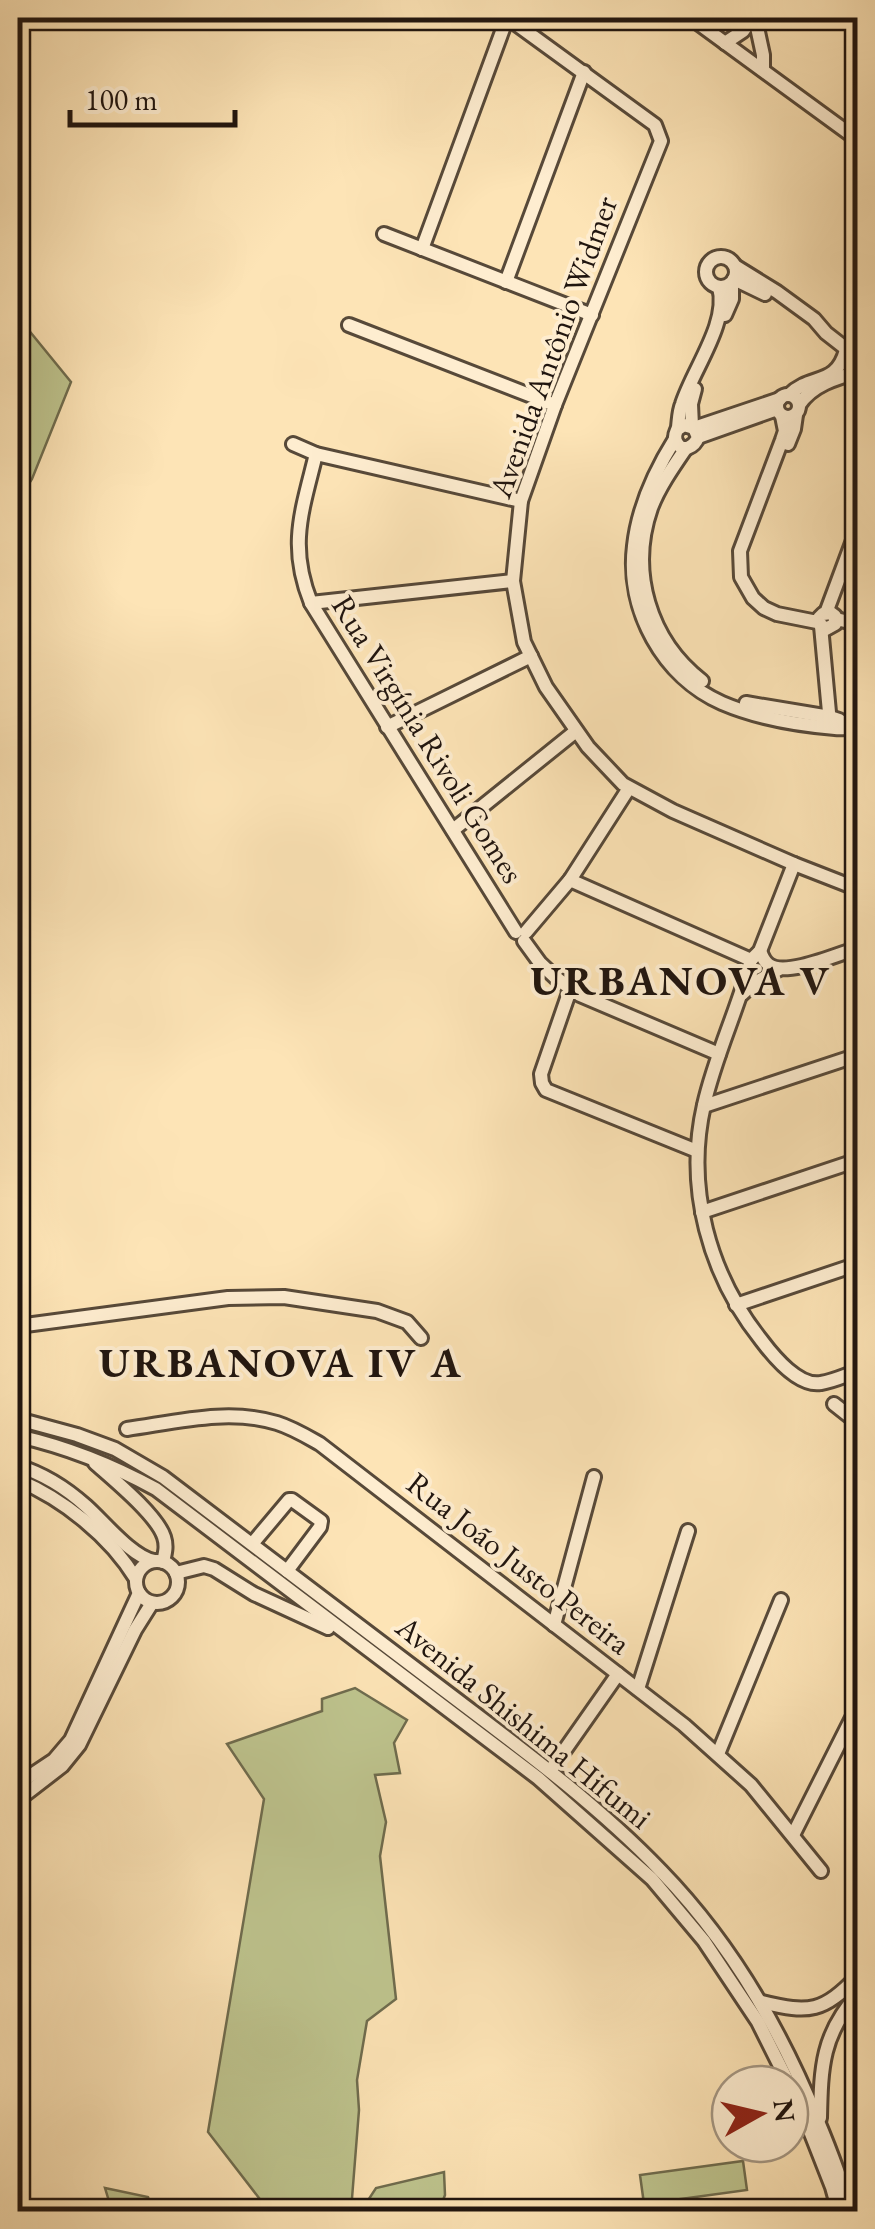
<svg xmlns="http://www.w3.org/2000/svg" width="875" height="2229" viewBox="0 0 875 2229" font-family="'EB Garamond',serif">
<style>
.green{fill:#bec48e;stroke:#6f6c4e;stroke-width:2.5}
.lines{fill:none;stroke-linecap:round;stroke-linejoin:round}
.minor-casing{stroke:#574939;stroke-width:18}
.minor{stroke:#feedd0;stroke-width:12}
.labels{text-anchor:middle;stroke-width:8;stroke-linejoin:round;paint-order:stroke}
.street-label{font-size:32px;fill:#20150f;stroke:#feedd0}
.district-label{font-size:42px;font-weight:bold;letter-spacing:2.5px;fill:#20150f;stroke:#feedd0}
</style>
<rect width="100%" height="100%" fill="#fde4b6"/>
<filter id="stains"><feTurbulence type="fractalNoise" baseFrequency=".002" numOctaves="4"/><feColorMatrix values="0 0 0 0 .2 0 0 0 0 .09 0 0 0 0 .02 0 0 0 .5 -.17"/></filter>
<radialGradient id="worn" r=".72"><stop offset=".6" stop-color="#630" stop-opacity="0"/><stop offset="1" stop-color="#630" stop-opacity=".3"/></radialGradient>
<g class="green">
<polygon points="18,317 71,382 32,479 18,501"/>
<polygon points="355,1688 407,1720 394,1743 400,1773 375,1775 386,1822 380,1856 396,1999 367,2021 357,2080 359,2110 351,2211 269,2211 208,2132 264,1799 227,1744 322,1711 322,1699"/>
<polygon points="743,2161 747,2190 644,2204 640,2175"/>
<polygon points="444,2172 445,2195 439,2211 361,2211 376,2188"/>
<polygon points="105,2188 148,2197 153,2211 112,2211"/>
</g>
<g class="lines">
<defs>
<g id="minor">
<polyline points="508,18 655,125 661,141 555,405 521,501 513,581 524,642 546,687 588,747 623,784 673,811 794,864 858,889"/>
<polyline points="691,18 858,140"/>
<polyline points="755,18 763,55 763,70"/>
<polyline points="725,43 743,31 752,18"/>
<polyline points="384,234 592,315"/>
<polyline points="422,249 507,18"/>
<circle cx="721" cy="272" r="15"/>
<polyline points="735,266 777,292 814,319 826,333 858,358"/>
<polyline points="734,279 765,294"/>
<polyline points="506,282 584,72"/>
<polyline points="725,315 732,299 732,283"/>
<polyline points="349,325 555,405"/>
<circle cx="788" cy="406" r="11"/>
<path d="M789,395C811,373 836,387 846,350"/>
<path d="M799,405C812,385 836,378 858,372"/>
<polyline points="782,416 785,431 782,440 740,551 741,577 753,598 764,608 777,614 817,622 826,629 835,624 835,616 831,613 823,614 819,618 820,624"/>
<polyline points="692,426 691,404 695,389"/>
<polyline points="694,428 780,399"/>
<path d="M678,429L684,425L694,428L698,437C695,446 682,455 676,441C673,435 677,432 678,427C679,419 679,411 682,404C693,369 729,323 719,287"/>
<polyline points="698,437 777,409"/>
<path d="M675,439C655,471 638,508 634,546C626,610 663,677 722,703C757,718 797,725 835,728C843,729 849,727 858,728"/>
<polyline points="293,444 316,454 521,501"/>
<polyline points="788,444 794,429 796,415"/>
<path d="M686,448C673,467 659,487 651,508C629,571 649,640 702,681"/>
<path d="M316,454C302,511 288,546 311,603L516,932"/>
<polyline points="311,603 513,581"/>
<polyline points="826,613 858,527"/>
<polyline points="836,619 858,624"/>
<polyline points="821,626 830,723"/>
<polyline points="746,703 830,717 839,720 849,727"/>
<polyline points="387,727 531,656"/>
<polyline points="453,830 576,731"/>
<path d="M794,864L760,951L751,960C738,1009 715,1056 704,1105C685,1188 709,1275 762,1341C774,1357 799,1387 821,1383C834,1381 846,1375 858,1371"/>
<polyline points="570,880 751,960"/>
<polyline points="526,932 570,880 629,788"/>
<polyline points="524,941 540,963 556,978 580,995 719,1054"/>
<path d="M760,951C762,956 764,962 769,965C786,977 838,954 858,948"/>
<polyline points="570,990 541,1074 542,1083 546,1090 697,1151"/>
<polyline points="742,994 753,984 779,969"/>
<polyline points="704,1106 858,1055"/>
<polyline points="702,1212 858,1160"/>
<polyline points="736,1305 858,1264"/>
<polyline points="18,1326 228,1298 284,1297 377,1311 407,1322 421,1338"/>
<polyline points="834,1404 858,1423"/>
<path d="M18,1419L77,1435L115,1449L163,1477C252,1544 340,1611 428,1678C508,1739 591,1798 661,1871C730,1942 780,2028 817,2119C830,2150 842,2180 850,2212"/>
<path d="M127,1429C176,1422 229,1408 277,1423C293,1428 306,1436 320,1444L684,1725L751,1785L821,1871"/>
<path d="M18,1436C67,1447 112,1465 156,1489L538,1778L652,1879L704,1941L758,2022L801,2108L832,2187L839,2212"/>
<path d="M95,1463C113,1479 157,1515 164,1537C167,1546 165,1553 163,1562"/>
<path d="M18,1466C44,1474 66,1488 86,1506C104,1522 132,1557 154,1561"/>
<path d="M18,1480C63,1499 110,1536 136,1579"/>
<polyline points="252,1544 289,1500 292,1500 321,1521 320,1527 287,1571"/>
<circle cx="157" cy="1582" r="21"/>
<polyline points="176,1573 204,1566 214,1569 254,1594 328,1628"/>
<polyline points="554,1625 594,1477"/>
<polyline points="638,1689 688,1531"/>
<polyline points="718,1754 781,1600"/>
<polyline points="550,1771 618,1674"/>
<polyline points="18,1784 54,1760 71,1740 139,1593"/>
<polyline points="18,1800 62,1766 79,1745 135,1630 152,1603"/>
<polyline points="793,1835 858,1706"/>
<path d="M762,2002C810,2014 823,2012 858,1976"/>
<path d="M820,2118C821,2067 822,2034 858,1994"/>
</g>
</defs>
<use href="#minor" class="minor-casing"/>
<use href="#minor" class="minor"/>
</g>
<g class="labels">
<g class="street-label">
<text transform="translate(553 347) rotate(-70)" y="11">Avenida Antônio Widmer</text>
<text transform="translate(428 739) rotate(58)" y="11">Rua Virgínia Rivoli Gomes</text>
<text transform="translate(519 1563) rotate(38)" y="11">Rua João Justo Pereira</text>
<text transform="translate(524 1722) rotate(39)" y="11">Avenida Shishima Hifumi</text>
</g>
<g class="district-label">
<text x="681" y="995">URBANOVA V</text>
<text x="281" y="1377">URBANOVA IV A</text>
</g>
</g>
<rect width="875" height="2229" fill="none" stroke="#fde4b6" stroke-width="60"/>
<rect x="20" y="20" width="835" height="2189" fill="none" stroke="#20150f" stroke-width="5"/>
<rect x="30" y="30" width="815" height="2169" fill="none" stroke="#20150f" stroke-width="2.5"/>
<g transform="translate(760 2114) rotate(82)"><circle r="48" fill="#feedd0" stroke="#a59783" stroke-width="2.5"/>
<path d="M0-8L18 38L0 25L-18 38Z" fill="#8f2418"/>
<text y="-15" font-size="28" font-weight="bold" text-anchor="middle" fill="#20150f">N</text>
</g>
<path d="M70 110v15h165v-15" fill="none" stroke="#20150f" stroke-width="5"/>
<text x="85" y="110" font-size="30" fill="#20150f" stroke="#feedd0" stroke-width="8" paint-order="stroke">100 m</text>
<rect width="100%" height="100%" filter="url(#stains)"/>
<rect width="100%" height="100%" fill="url(#worn)"/>
</svg>
